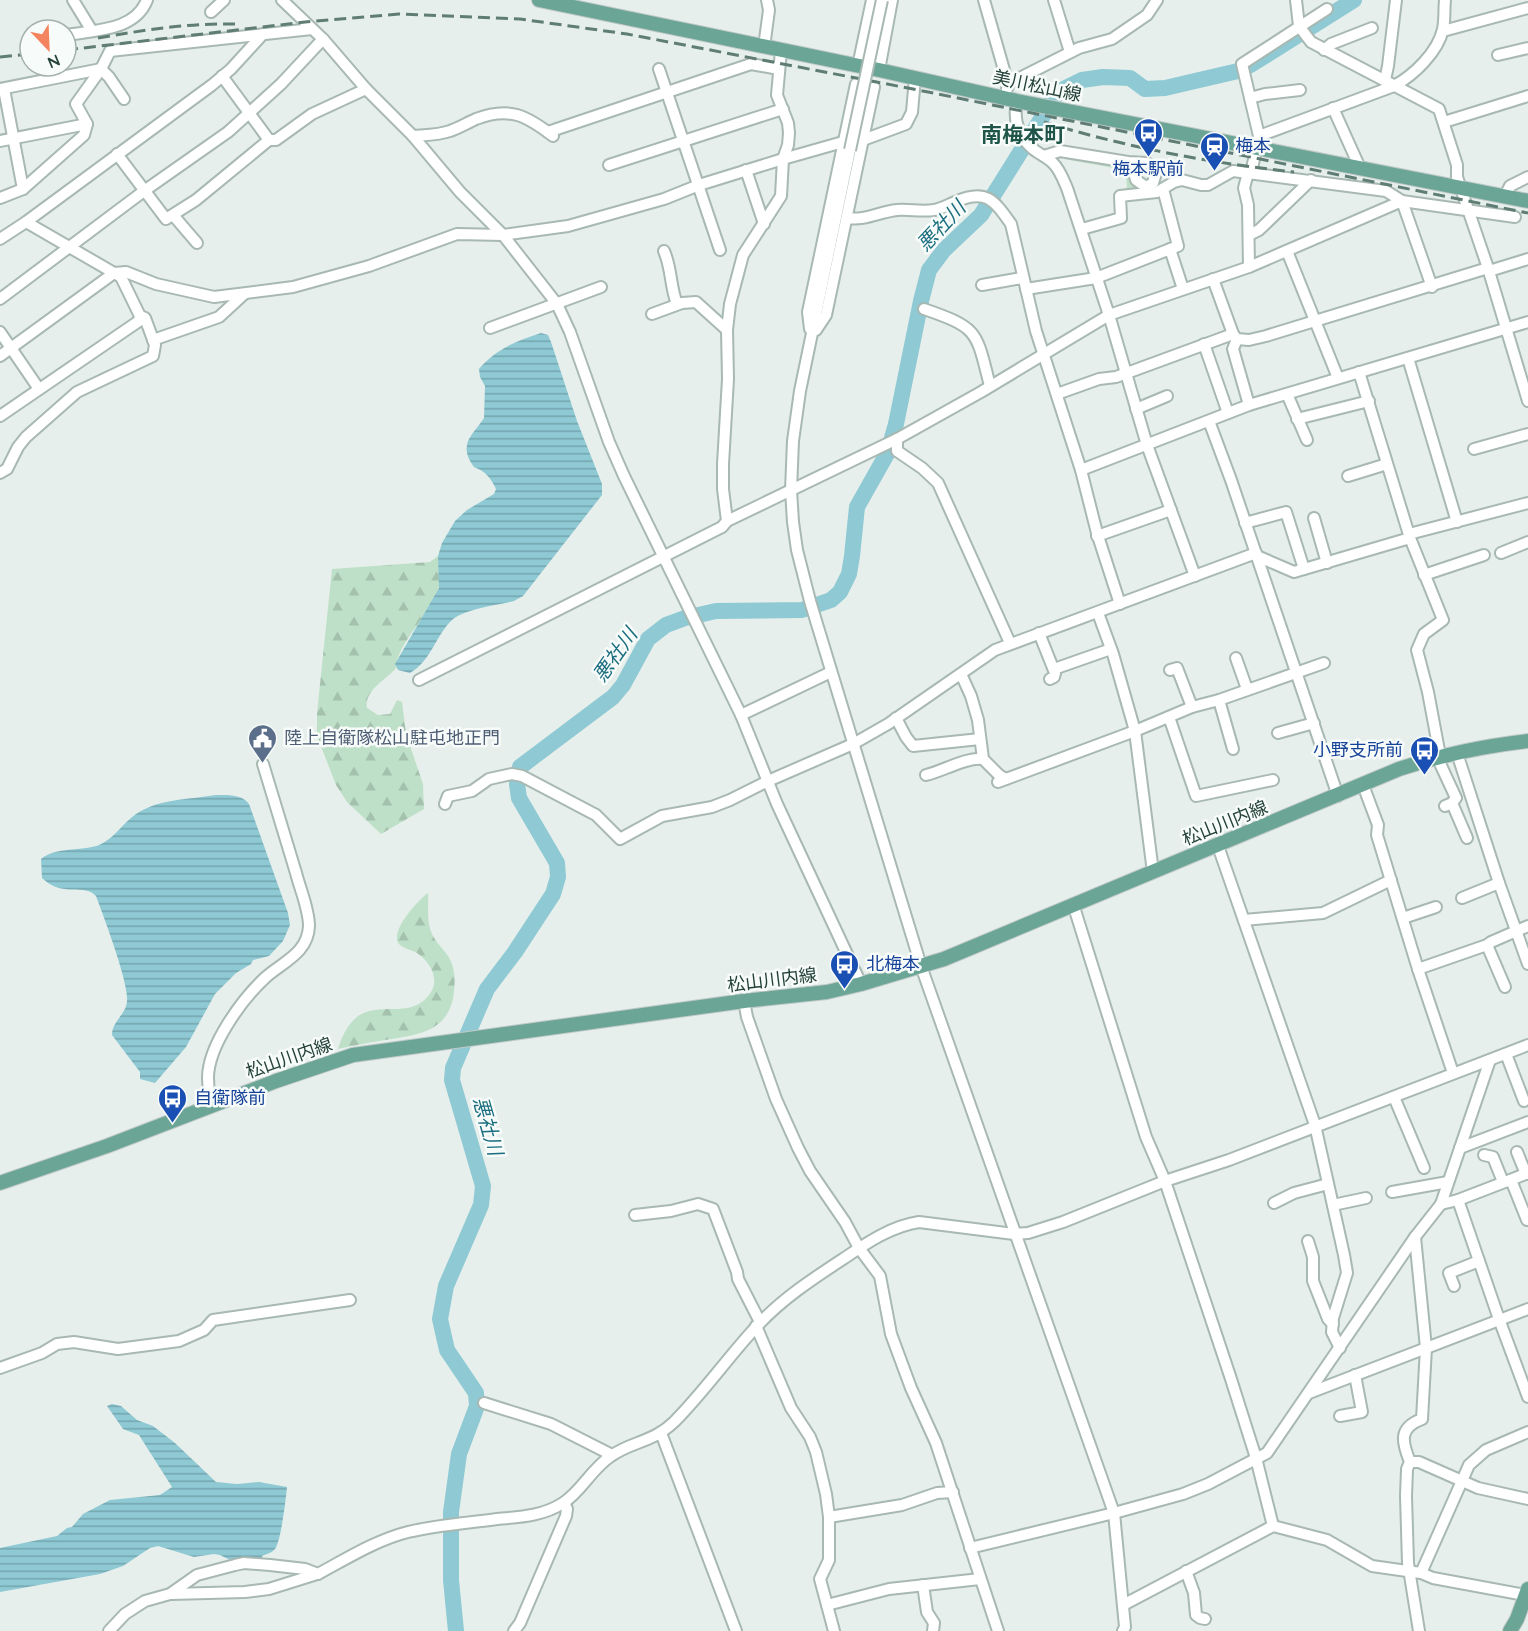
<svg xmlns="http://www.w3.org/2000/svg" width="1528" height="1631" viewBox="0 0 1528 1631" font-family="Quicksand,'Noto Sans JP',sans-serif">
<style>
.green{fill:#bfe0c8}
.forest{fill:url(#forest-firs)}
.water{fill:url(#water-rules)}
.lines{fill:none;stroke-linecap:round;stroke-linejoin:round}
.river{stroke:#8ec9d4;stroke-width:16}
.minor-casing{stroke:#a8b8b2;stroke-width:14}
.major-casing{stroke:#c2cac8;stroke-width:16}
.minor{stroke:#fff;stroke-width:10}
.major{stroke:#6aa596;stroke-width:14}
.rail{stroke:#5f7d75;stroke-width:3;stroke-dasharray:12 6;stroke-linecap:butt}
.minor-bridge-casing{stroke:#a8b8b2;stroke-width:14;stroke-linecap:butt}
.minor-bridge{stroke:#fff;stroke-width:10}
.labels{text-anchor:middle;stroke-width:5;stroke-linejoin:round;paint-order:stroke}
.street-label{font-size:18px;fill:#24423a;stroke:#f7fbf9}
.transit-label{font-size:18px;fill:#164399;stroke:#f7fbf9;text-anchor:start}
.service-label{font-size:18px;fill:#4e5e75;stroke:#f7fbf9;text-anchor:start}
.water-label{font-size:20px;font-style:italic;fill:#1c6f80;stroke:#f7fbf9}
.quarter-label{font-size:21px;font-weight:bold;fill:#1f5548;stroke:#f7fbf9}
</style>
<defs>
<pattern id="forest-firs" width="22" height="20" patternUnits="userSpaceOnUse" patternTransform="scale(1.5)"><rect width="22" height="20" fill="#bfe0c8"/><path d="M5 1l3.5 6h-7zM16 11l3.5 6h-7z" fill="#a4c1ad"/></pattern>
<pattern id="water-rules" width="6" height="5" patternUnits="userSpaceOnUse" patternTransform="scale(1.5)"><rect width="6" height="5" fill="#8ec9d4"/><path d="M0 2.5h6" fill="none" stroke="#74a5ad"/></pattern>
</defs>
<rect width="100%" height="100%" fill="#e6efeb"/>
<path class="green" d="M1064,159H1075L1125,168C1132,175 1131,184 1140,190L1126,193L1127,185L1125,170Z"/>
<g class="forest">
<path d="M438,556C439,566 442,580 438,589C431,613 396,645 396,668C385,681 364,690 367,708L378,715L390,714L397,700L402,702L406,734L423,784L424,809L381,834L347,802L336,785L317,736V713L332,569L430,562Z"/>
<path d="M428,893C429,907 426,921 432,934C437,945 448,952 452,964C455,973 455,982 454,991C450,1035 413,1035 379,1041C365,1043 352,1046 338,1049C359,980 406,1031 431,992C440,978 429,961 417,953C412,950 405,949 400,945C387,934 418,900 428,893Z"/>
</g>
<g class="water">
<path d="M541,333L548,335L551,342L577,421L602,484V495L523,596L514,601C498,605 462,609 451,621C435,637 431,661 410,673L398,670L395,664L439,588L438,556L442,543L455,521L467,510L494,494L496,489C491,478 485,471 474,467C457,444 473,435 484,418L485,386L480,377L479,369C496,349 516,341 541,333Z"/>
<path d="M216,795C227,795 242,794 249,804L288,913L290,925L283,941L269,956L253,960L251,964L236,973L215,994L186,1047L155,1083L140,1079V1072L112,1035C112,1021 126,1015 127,1001C129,983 103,915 96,896C85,883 62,898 42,878L41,859C57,846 80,852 99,845C113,839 120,827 131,818C154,798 188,800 216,795Z"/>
<path d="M112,1404L121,1406L137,1420L153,1426L175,1443L216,1482L237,1484L259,1482L287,1487C286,1498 281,1541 275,1549C272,1553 266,1554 262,1556L263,1561L234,1562L220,1555L214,1554L194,1557L158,1546L150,1548L123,1566L100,1574L0,1592V1548L57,1536L67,1528L72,1527L83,1514L110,1500L160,1495L172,1487L139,1435L123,1429L107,1406Z"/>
</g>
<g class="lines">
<polyline class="river" points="456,1631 451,1580 451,1512 459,1454 477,1406 476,1393 447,1350 440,1319 446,1286 481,1205 483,1186 452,1080 453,1068 487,989 515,952 553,894 558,877 557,863 519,798 517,784 520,767 613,697 623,685 648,639 666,625 685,618 716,611 802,610 831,600 840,592 849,574 852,556 857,507 888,452 896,424 921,301 929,270 944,250 981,215 1058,92 1082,80 1103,77 1130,78 1145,89 1165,88 1238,71 1252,64 1354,0"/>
<defs>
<g id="minor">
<polyline points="73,0 92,31"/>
<polyline points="282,0 323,39 366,89 413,136 460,192 503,235 557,304 570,332 609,442 624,476 741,715 777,804 861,984"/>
<polyline points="984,0 1008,84 1007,89"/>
<polyline points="1054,0 1070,52"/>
<polyline points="1296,0 1299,26 1311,42 1439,109 1457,165 1457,177 1488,268 1528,401"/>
<polyline points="211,12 224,0"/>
<polyline points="1443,31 1528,8"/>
<path d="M67,35C95,30 135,31 147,0"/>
<polyline points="764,47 769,10 767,0"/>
<polyline points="1324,50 1331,44 1372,28"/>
<polyline points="1498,55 1528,48"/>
<polyline points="858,66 872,0"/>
<polyline points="659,69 720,250"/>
<polyline points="879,70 892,0"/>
<polyline points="1385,80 1388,66 1396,0"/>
<polyline points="1008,84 1079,48 1112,39 1147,15 1157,0"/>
<polyline points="0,89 101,69 109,77 124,99"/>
<polyline points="4,89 23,189"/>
<polyline points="1250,98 1265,94 1300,90"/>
<path d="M1017,101C1013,120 1018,136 1033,149C1039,154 1047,157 1053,163C1060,170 1063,179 1067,188L1109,315L1147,445L1195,576"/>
<polyline points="1333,108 1360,168"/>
<polyline points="1444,122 1528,96"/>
<polyline points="548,132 751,64 779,69"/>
<path d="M413,136C425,135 439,135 450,131C459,128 467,123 476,119C510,106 527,116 553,136"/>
<polyline points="1259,136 1242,64 1327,9"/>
<polyline points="269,140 276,140 312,114 366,89"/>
<polyline points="0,141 87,124"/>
<polyline points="850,150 800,391 793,441 791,490 793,522 797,550 810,601 921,966 1114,1513 1125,1627 1123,1631"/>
<polyline points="117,154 166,219 196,200 269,140 222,76"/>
<polyline points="1044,156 1060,151 1128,162 1147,163 1154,167 1156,173 1153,183 1146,187 1136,180 1133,169 1128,162"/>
<polyline points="609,165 783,109"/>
<polyline points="746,170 764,224"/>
<polyline points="1248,173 1244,188 1248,205 1249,267"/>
<path d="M1251,173L1259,136L1394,86C1414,75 1438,52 1443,29C1445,20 1444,9 1445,0"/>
<polyline points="1505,196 1510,186 1528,177"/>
<polyline points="0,198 23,189 84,135 87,124 76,104 101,69 110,51 312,29"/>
<polyline points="173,215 197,243"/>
<path d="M847,218C865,221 879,212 897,210C909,209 922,212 934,210C941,209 948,205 955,202C986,188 994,200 1011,224L1036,331L1081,470L1097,533L1120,604"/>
<polyline points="1082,229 1121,218 1120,196 1157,192 1174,182 1182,180 1201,185 1208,185 1233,171 1386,191 1402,201 1432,287"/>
<polyline points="1249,235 1259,230 1311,180"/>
<polyline points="0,239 26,222 212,85 231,69 263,34"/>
<polyline points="1170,249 1183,289"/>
<path d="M664,251C672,269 670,287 677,304"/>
<polyline points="1287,251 1338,378"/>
<polyline points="1489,271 1528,259"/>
<polyline points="1213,279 1233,334"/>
<polyline points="982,285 1022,278"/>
<polyline points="1026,289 1096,278 1178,246 1163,189"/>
<polyline points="0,299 144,191 228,132 281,84 323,39"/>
<path d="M924,309C979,328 976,331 990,386"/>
<polyline points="652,314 682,303 696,302 727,330"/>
<polyline points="490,328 601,287"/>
<polyline points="810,329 808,312 856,84"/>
<polyline points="816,330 826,315 874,87"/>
<polyline points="0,332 39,389"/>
<polyline points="1237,339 1233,349 1249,405"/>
<polyline points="153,340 219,317 244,294"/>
<polyline points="1204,344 1228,413"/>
<polyline points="0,356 114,273 126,272 156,284 214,297 293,287 369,266 457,234 503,235 568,226 664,199 699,185 783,159 843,142 863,140 906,124 912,112 915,78"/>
<polyline points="1408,358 1457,522"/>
<polyline points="1359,372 1410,538 1443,620 1424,634 1417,650 1428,692 1440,756"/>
<polyline points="1057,394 1099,379 1116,377 1233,334 1237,339 1249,340 1266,336 1488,268"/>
<polyline points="1287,394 1307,440"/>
<polyline points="1136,409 1167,396"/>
<polyline points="0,416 139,321 140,316"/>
<polyline points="1297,419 1369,401"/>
<polyline points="1209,421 1231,480 1338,796"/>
<polyline points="897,439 897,451 922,468 938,483 1010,643"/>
<polyline points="1474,449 1528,434"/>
<polyline points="1081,470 1249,405 1528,322"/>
<polyline points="0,473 7,469 18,447 26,437 77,392 153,356 155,345 145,318 140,316 121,277 26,222"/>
<polyline points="1348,476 1387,464"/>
<polyline points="1314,518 1327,563"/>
<polyline points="727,521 723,489 723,464 728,379 727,330 730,304 743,255 781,196 783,159 788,145 789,133 788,123 777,95 781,51"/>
<polyline points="1245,523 1286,512 1304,569"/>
<polyline points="1409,534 1528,503"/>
<polyline points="1097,536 1171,510"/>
<polyline points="1501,553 1528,542"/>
<polyline points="1257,556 1294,572 1410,538"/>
<polyline points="1424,575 1484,555"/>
<polyline points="1098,613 1113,654 1135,731 1153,872"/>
<polyline points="1039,633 1055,673 1054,677 1050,679"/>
<polyline points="1236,658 1247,689"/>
<polyline points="1054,669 1111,649"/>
<polyline points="1170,670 1177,668 1192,707"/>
<polyline points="961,674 971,696 978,720 983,759 999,775 1006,779"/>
<polyline points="419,680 722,527 727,521 897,439 981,392 1109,315 1249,267 1402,201 1515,217"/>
<polyline points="1219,700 1233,749"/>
<polyline points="741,715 831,672"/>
<polyline points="1169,717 1196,796 1273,780"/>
<polyline points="896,718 906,737 913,746 980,739"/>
<polyline points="1278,733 1314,723"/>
<polyline points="1457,753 1499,883 1528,964"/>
<polyline points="1437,757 1456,798 1452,803 1445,806"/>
<path d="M926,775C943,771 966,757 983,759"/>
<polyline points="998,782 1135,731 1192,707 1219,700 1324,663"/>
<polyline points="1363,785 1378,825 1377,835 1418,969 1453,1073"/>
<polyline points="1452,803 1467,838"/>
<polyline points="445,804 448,796 472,791 489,779 512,774 522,776 596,815 620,839 662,816 712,807 730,800 768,781 853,744 888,724 995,650 1256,553"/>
<polyline points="1218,846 1315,1125 1344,1255 1347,1273 1333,1318 1332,1332 1340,1348"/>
<polyline points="1462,898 1499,883"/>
<polyline points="1074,907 1146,1137 1165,1181 1231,1379 1256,1458 1273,1526"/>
<polyline points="1403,918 1436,907"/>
<polyline points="1244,920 1323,913 1391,880"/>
<polyline points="1487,945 1505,987"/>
<polyline points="1418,969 1487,945 1491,942 1528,926"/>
<polyline points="744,1001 747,1017 776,1099 798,1148 810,1171 845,1222 859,1248 880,1276 891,1334 911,1388 936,1443 998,1631"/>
<polyline points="1506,1054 1524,1101"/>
<polyline points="1394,1097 1424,1168"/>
<path d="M211,1105C209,1096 208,1087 208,1078C208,1045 243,998 266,977C283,962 308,953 309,926C309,909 300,889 296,873C285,837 274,800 263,764"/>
<polyline points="1460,1148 1528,1122"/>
<polyline points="1517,1152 1526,1174"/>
<polyline points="1484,1155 1493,1157 1503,1182"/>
<polyline points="1511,1180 1527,1220"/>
<polyline points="1392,1192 1448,1182"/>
<polyline points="1458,1200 1499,1319 1528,1397"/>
<polyline points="1274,1203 1294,1193 1328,1184"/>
<polyline points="1441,1204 1458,1200 1528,1173"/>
<polyline points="1333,1205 1366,1198"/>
<polyline points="635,1215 671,1211 698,1204 713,1209 737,1272 738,1279 760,1322"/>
<path d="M1415,1237L1426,1348L1422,1419C1398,1428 1402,1442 1410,1462L1407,1469L1406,1496L1408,1563L1419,1631"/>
<polyline points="1308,1241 1313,1257 1313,1281 1328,1319 1333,1324"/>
<polyline points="1454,1286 1449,1273 1479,1261"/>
<polyline points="756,1326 791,1408 810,1437 816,1452 826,1494 829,1517 829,1560 820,1579 834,1631"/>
<polyline points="0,1368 42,1353 57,1344 74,1342 118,1349 179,1341 204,1330 213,1320 350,1300"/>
<polyline points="1309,1393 1528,1309"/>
<polyline points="484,1403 551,1424 612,1455"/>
<polyline points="1340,1416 1362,1412 1355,1375"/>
<polyline points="661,1433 736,1631"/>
<polyline points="1410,1462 1419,1462 1478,1488 1528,1499"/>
<polyline points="829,1517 902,1505 937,1493 953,1492"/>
<polyline points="970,1548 1114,1513 1183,1494 1208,1484 1267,1453 1415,1237 1441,1204 1490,1060"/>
<polyline points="1186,1571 1194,1593 1196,1615 1200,1618 1205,1619"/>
<polyline points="1421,1573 1469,1465 1486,1450 1528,1432"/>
<polyline points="923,1585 927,1612 934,1623 933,1631"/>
<polyline points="171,1594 245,1592 269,1589 317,1574"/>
<polyline points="827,1605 889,1589 980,1579"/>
<polyline points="1123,1605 1273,1526 1327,1540 1372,1566 1421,1573 1433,1578 1525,1595"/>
<path d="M109,1631L125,1614L145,1601L170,1594L197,1575L235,1565L244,1563L270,1565L305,1569L318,1574C346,1559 376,1540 408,1532C437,1525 468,1523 497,1519C520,1517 543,1516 563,1503C582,1491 591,1469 611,1456C632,1441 652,1443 674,1422C704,1392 728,1357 757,1326C783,1298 814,1278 846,1257C868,1242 892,1226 919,1222L1014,1234L1028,1233L1063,1222L1165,1181L1229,1160L1528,1045"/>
<polyline points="514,1631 520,1623 566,1516 567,1509 564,1503"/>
</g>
<g id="major">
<polyline points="539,0 879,70 1017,101 1528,201"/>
<path d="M0,1183L107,1146L276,1081L353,1055L744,1001L827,992L861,984L944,959L1399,769C1441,755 1484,746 1528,741"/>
<polyline points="1510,1631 1517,1619 1528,1589"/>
</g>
</defs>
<use href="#minor" class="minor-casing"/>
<use href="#major" class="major-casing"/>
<use href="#minor" class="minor"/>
<use href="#major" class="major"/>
<g class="rail">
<path d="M98,38C144,30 189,23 235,24"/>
<polyline points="66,50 305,22 399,14 520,19 627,34 913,89 1528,213"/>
<polyline points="0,57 30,54"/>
<path d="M1044,122C1125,147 1210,163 1294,172"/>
</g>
<defs>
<polyline id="minor-bridge" points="850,150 882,0"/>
</defs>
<use href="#minor-bridge" class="minor-bridge-casing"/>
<use href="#minor-bridge" class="minor-bridge"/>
</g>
<defs>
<symbol id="bus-pin" viewBox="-11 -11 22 30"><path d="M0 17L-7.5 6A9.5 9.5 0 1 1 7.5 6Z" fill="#1a4fb4" stroke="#f7fbf9"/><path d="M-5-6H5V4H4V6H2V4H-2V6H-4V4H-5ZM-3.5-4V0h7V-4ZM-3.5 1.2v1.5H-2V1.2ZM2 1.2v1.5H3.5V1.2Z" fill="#fff"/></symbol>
<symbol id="station-pin" viewBox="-11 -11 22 30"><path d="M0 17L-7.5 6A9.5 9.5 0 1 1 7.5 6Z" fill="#1a4fb4" stroke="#f7fbf9"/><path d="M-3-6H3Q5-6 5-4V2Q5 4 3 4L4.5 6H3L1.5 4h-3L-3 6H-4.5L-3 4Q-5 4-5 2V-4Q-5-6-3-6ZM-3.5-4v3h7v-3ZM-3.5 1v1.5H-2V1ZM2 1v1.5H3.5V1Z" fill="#fff"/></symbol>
<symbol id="civic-pin" viewBox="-11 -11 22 30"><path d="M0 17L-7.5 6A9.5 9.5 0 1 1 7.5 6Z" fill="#5c6f8a" stroke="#f7fbf9"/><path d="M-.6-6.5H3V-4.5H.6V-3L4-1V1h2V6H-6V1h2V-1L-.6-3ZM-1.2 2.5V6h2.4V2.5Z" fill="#fff"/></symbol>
</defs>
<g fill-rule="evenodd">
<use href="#bus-pin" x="1132" y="116" width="33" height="45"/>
<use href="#station-pin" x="1198" y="130" width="33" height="45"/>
<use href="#civic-pin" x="246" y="722" width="33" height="45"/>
<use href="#bus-pin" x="1408" y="734" width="33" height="45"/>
<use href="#bus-pin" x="828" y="948" width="33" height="45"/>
<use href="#bus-pin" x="156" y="1082" width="33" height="45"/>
</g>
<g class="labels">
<g class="street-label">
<text transform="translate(1037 86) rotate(12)" y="6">美川松山線</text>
<text transform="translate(1225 823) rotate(-22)" y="6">松山川内線</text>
<text transform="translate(772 980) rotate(-7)" y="6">松山川内線</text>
<text transform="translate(289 1058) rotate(-19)" y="6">松山川内線</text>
</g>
<g class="transit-label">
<text x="1235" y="152">梅本</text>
<text x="1148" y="175" text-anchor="middle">梅本駅前</text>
<text x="1403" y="756" text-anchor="end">小野支所前</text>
<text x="866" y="970">北梅本</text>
<text x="194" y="1104">自衛隊前</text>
</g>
<g class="service-label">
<text x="284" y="744">陸上自衛隊松山駐屯地正門</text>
</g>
<g class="water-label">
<text transform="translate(941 226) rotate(-47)" y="7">悪社川</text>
<text transform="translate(615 655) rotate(-55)" y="7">悪社川</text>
<text transform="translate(488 1126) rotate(74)" y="7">悪社川</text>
</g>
<g class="quarter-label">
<text x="1023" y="142">南梅本町</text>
</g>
</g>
<g transform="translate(48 48) rotate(157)"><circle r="28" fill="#f7fbf9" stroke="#a3b1ad" stroke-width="1.5"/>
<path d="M0-4.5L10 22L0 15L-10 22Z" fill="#f4845f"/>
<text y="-9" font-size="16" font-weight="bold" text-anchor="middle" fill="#24423a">N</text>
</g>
</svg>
